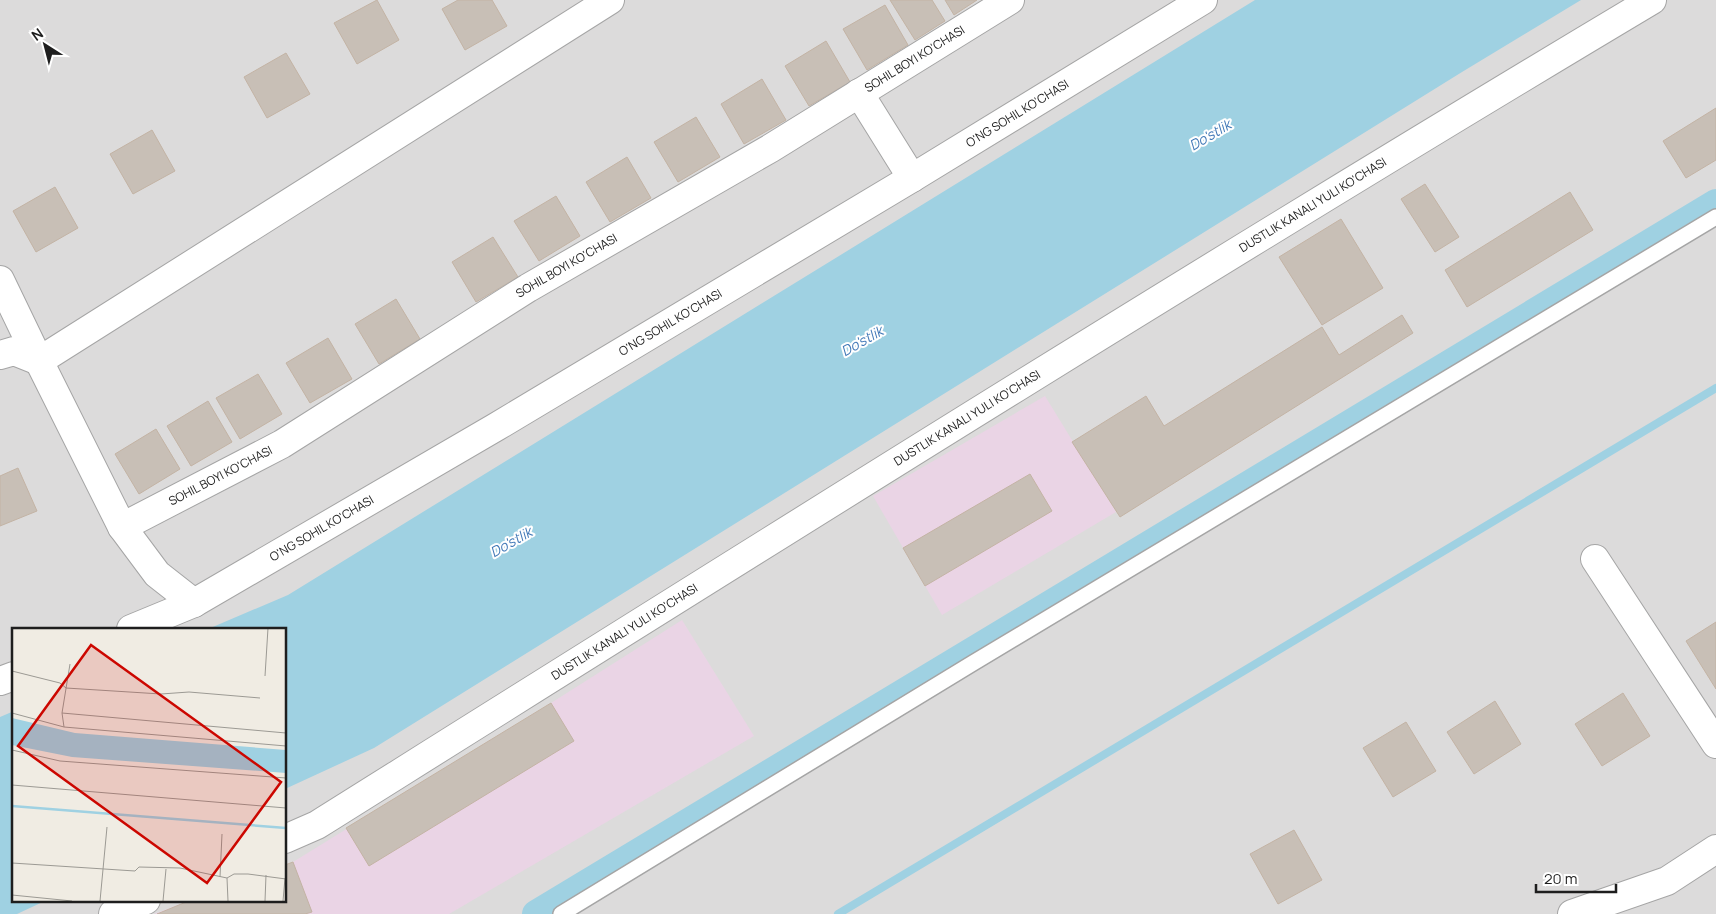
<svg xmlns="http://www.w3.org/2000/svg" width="1716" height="914" viewBox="0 0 1716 914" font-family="Manrope,sans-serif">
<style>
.residential{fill:#dcdbdb;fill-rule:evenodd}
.industrial{fill:#ead4e5}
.water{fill:#9fd1e2}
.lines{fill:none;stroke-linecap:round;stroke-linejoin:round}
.stream{stroke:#9fd1e2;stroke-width:8}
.canal{stroke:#9fd1e2;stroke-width:28}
.building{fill:#c8bfb6;stroke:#c3b3a4}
.lane-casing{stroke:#a5a5a5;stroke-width:18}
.street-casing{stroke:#a5a5a5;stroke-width:30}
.lane{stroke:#fff;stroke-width:15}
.street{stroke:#fff;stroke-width:28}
.labels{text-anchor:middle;stroke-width:4;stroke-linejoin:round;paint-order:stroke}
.street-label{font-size:12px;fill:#1e1e1e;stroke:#fff}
.water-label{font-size:14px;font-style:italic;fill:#4178b7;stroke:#fff}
.inset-river{fill:none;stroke:#9fd1e2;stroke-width:2.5}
.inset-road{fill:none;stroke:#9c9a94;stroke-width:1}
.view{fill:#cc0700;fill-opacity:0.15;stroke:#cc0700;stroke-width:2.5}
.inset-edge{fill:none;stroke:#1e1e1e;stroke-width:2.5}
</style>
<rect width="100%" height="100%" fill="#f0ece3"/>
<path class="residential" d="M0,0H1716V914H0ZM14,629H285V900H14Z"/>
<g class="industrial">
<polygon points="1045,396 1116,512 942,615 873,496"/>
<polygon points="682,620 754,736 449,914 154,914 191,900 285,900 285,865 293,862 551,703"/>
</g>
<g class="water">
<polygon points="1255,0 1581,0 1462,72 374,748 285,789 285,629 208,629 288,595"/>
<polygon points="14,711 14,900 47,900 17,914 0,914 0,717"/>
</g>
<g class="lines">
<polyline class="stream" points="838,914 1716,388"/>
<polyline class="canal" points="536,914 1716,203"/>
</g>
<g class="building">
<polygon points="377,0 399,40 357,64 334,23"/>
<polygon points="458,0 492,0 507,26 465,50 442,9"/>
<polygon points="890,0 932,0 945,21 915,40"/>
<polygon points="945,0 977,0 954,15"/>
<polygon points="885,5 908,45 867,70 843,29"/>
<polygon points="826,41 850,82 809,106 785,66"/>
<polygon points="286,53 310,94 267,118 244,77"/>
<polygon points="762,79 786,120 744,144 721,104"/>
<polygon points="1716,108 1716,160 1686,178 1663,141"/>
<polygon points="696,117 720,157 678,182 654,142"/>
<polygon points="152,130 175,171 133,194 110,154"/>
<polygon points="627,157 651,198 610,222 586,182"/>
<polygon points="1425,184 1459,237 1435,252 1401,199"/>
<polygon points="55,187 78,228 36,252 13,211"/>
<polygon points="1570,192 1593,230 1467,307 1445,270"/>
<polygon points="556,196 580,236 539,261 514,221"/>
<polygon points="1341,219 1383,288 1322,325 1279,257"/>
<polygon points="493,237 518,277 476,302 452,262"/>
<polygon points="396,299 420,339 379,364 355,324"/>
<polygon points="1402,315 1413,333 1120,517 1072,442 1146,396 1164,426 1322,327 1339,355"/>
<polygon points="328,338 352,379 310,403 286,363"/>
<polygon points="258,374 282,414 240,439 216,398"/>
<polygon points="208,401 232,442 191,466 167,426"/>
<polygon points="156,429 180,469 139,494 115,454"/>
<polygon points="18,468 37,511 0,526 0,476"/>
<polygon points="1030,474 1052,511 925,586 903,548"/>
<polygon points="1716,622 1716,689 1686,641"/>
<polygon points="1623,693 1650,736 1602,766 1575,724"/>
<polygon points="1495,701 1521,744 1474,774 1447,732"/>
<polygon points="551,703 574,741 369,866 346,828"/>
<polygon points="1406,722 1436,771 1393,797 1363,748"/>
<polygon points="1294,830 1322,880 1278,904 1250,854"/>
<polygon points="293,862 312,912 305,914 157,914 191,900 285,900 285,865"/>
</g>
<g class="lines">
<defs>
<polyline id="lane" points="561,914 973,663 1716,217"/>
<g id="street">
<polyline points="859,93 912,178"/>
<polyline points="0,280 39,361 122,527 157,574 194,603"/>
<polyline points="0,355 14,351 39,361 610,0"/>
<path id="s1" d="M122,527L282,444L528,288L771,148L1010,0"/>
<polyline points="1595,559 1716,744"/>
<path id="s2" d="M131,629L194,603L496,427L912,178L1203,0"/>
<polyline points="0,681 14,676"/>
<path id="s3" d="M285,839L317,825C760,547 1203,268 1652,0"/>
<polyline points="113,914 146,900"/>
<polyline points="1572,914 1667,881 1716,849"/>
</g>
</defs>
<use href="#lane" class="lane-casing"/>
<use href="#street" class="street-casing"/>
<use href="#lane" class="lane"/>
<use href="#street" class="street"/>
</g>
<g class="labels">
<g class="street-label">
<text dy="4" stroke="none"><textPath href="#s1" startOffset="921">SOHIL BOYI KO'CHASI</textPath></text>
<text dy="4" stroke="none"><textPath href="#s2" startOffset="1026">O'NG SOHIL KO'CHASI</textPath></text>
<text dy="4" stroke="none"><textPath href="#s3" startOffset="1208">DUSTLIK KANALI YULI KO'CHASI</textPath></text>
<text dy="4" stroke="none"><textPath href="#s1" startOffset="516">SOHIL BOYI KO'CHASI</textPath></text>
<text dy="4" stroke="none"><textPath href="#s2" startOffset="621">O'NG SOHIL KO'CHASI</textPath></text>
<text dy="4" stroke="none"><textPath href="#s3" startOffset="802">DUSTLIK KANALI YULI KO'CHASI</textPath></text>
<text dy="4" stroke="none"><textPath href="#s1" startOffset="111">SOHIL BOYI KO'CHASI</textPath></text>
<text dy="4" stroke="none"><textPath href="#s2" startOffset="216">O'NG SOHIL KO'CHASI</textPath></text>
<text dy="4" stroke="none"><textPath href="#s3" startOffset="398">DUSTLIK KANALI YULI KO'CHASI</textPath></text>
</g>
<g class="water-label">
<text transform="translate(1210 135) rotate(-31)" y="5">Do'stlik</text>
<text transform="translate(862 341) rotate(-30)" y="5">Do'stlik</text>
<text transform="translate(511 542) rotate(-30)" y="5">Do'stlik</text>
</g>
</g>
<g transform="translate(12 628)">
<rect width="274" height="274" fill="#f0ece3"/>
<path d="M0,90L63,105L274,122V145L60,129L0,117Z" fill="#9fd1e2"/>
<path class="inset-river" d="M0,178L274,200"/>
<path class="inset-road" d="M0,43L48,55L54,60L149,66L177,64L248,70M253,48L256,0M0,85L52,99L274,118M50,85L274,105M52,99L50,85L58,36M0,122L48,133L274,150M0,157L274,180M0,235L123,243L127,239L168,240L215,250L222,246H236L274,251M208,249L210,206M215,250L216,273M0,267L60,273M88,273L95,199M151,273L154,241M253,273L254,247M271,273L273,250"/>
<path class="view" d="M79,17L269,154L195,255L6,118Z"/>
<rect width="274" height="274" class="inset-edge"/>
</g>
<g transform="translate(45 45) rotate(324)" stroke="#ffffff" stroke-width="4" paint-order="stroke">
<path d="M0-4L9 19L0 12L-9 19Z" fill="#1e1e1e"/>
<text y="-8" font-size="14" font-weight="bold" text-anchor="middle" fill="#1e1e1e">N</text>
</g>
<path d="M1536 884v8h80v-8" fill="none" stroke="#1e1e1e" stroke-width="2.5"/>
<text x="1544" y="884" font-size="15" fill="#1e1e1e" stroke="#ffffff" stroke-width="4" paint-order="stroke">20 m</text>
</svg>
